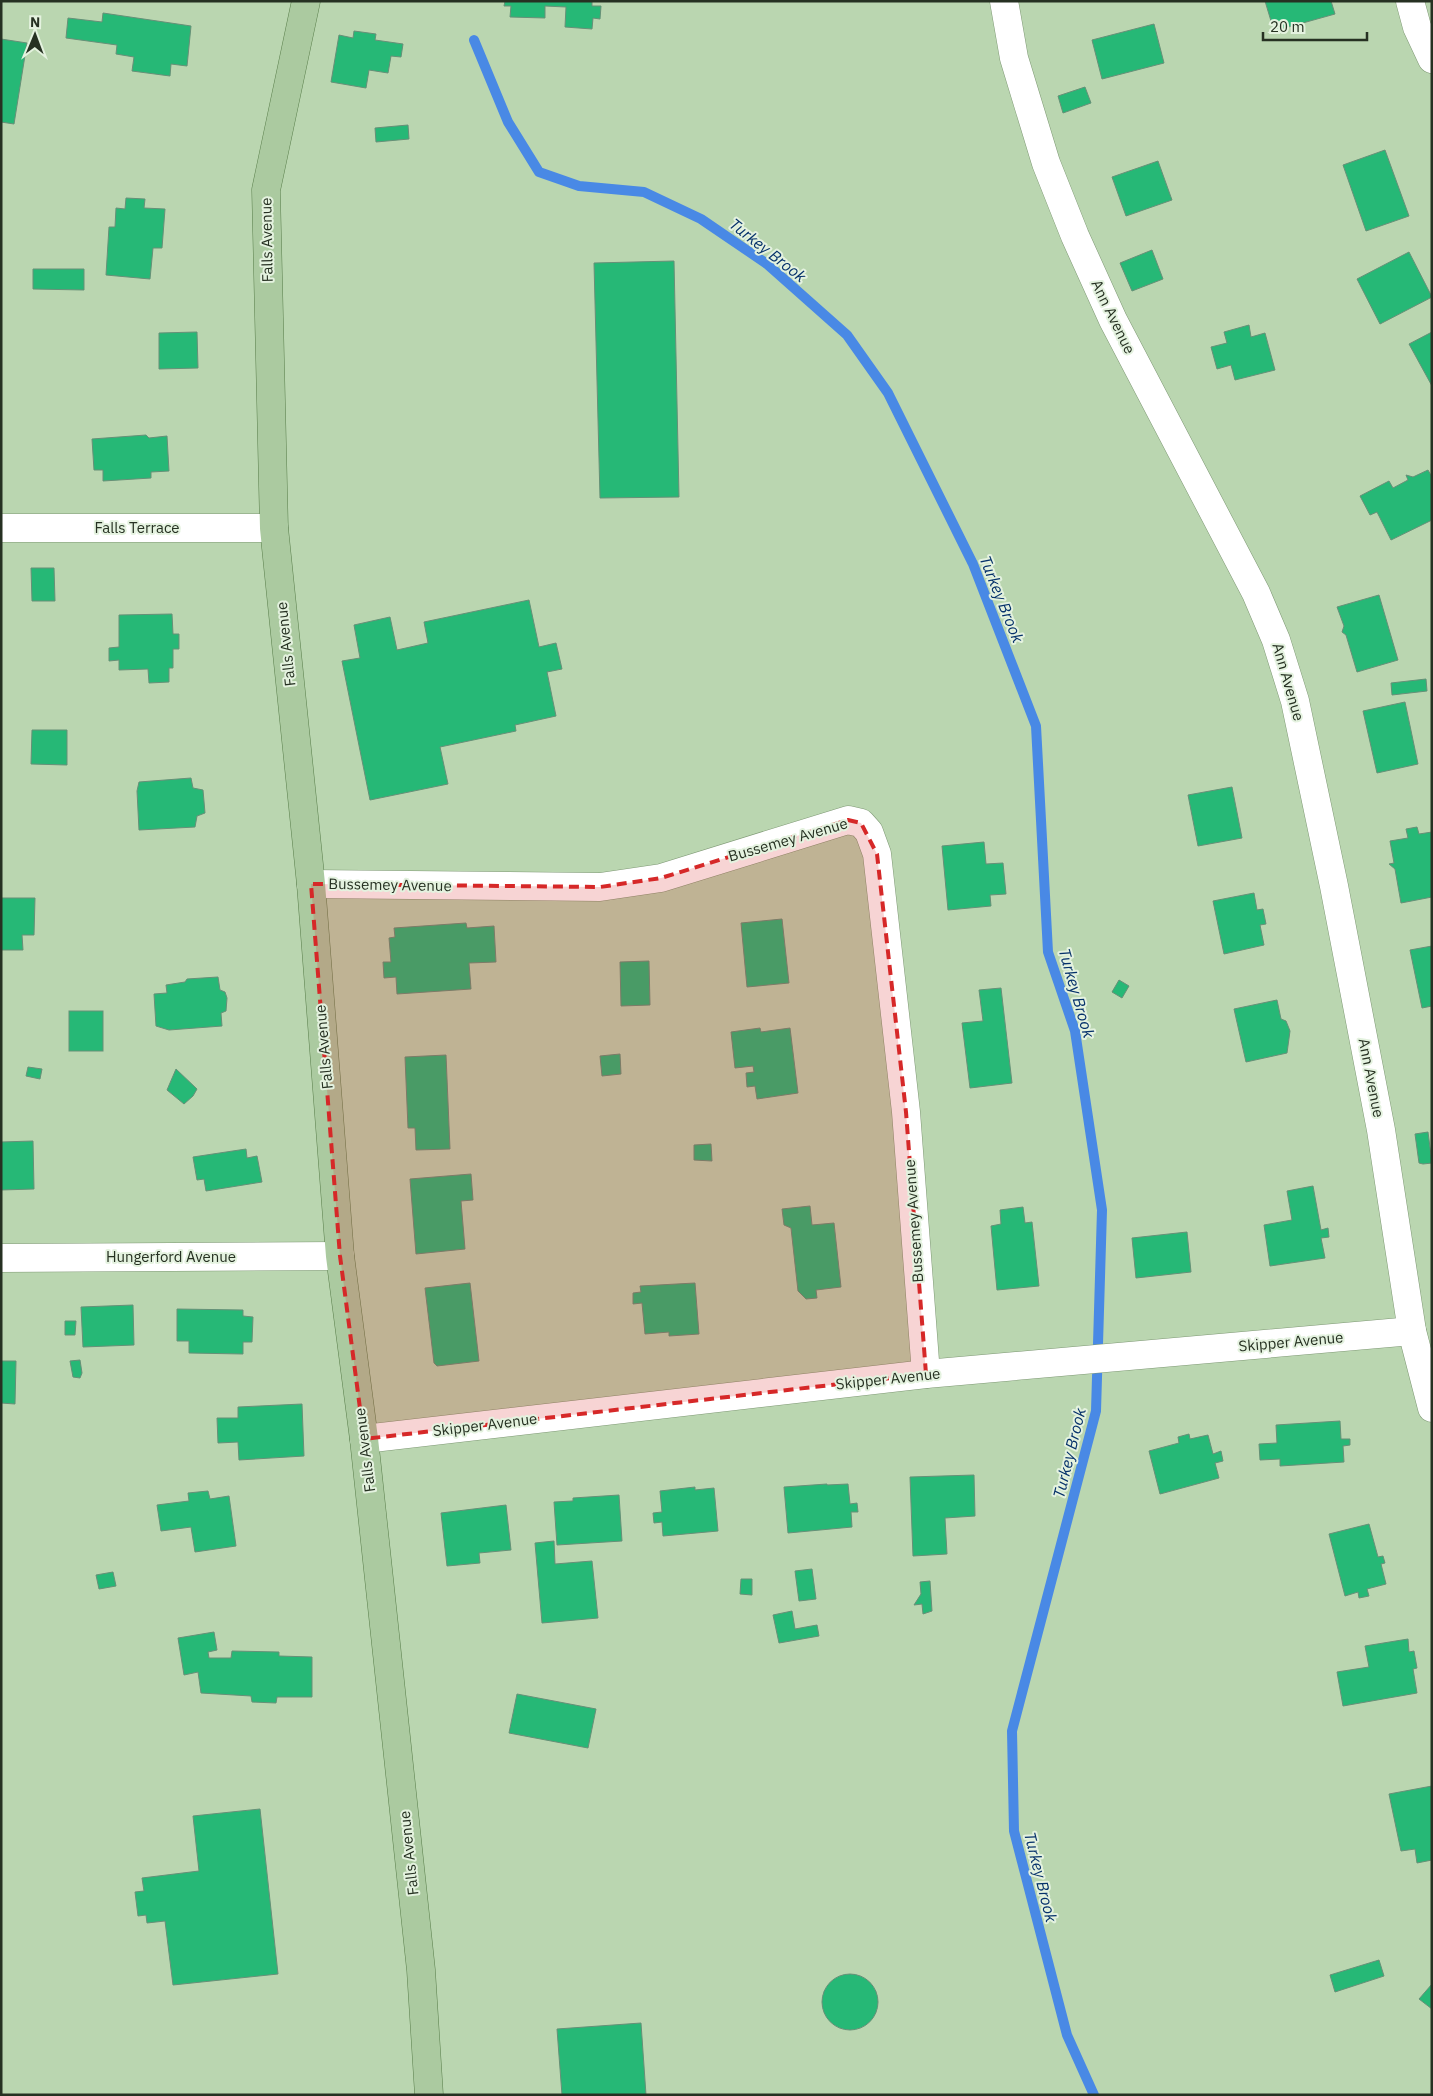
<svg xmlns="http://www.w3.org/2000/svg" width="1433" height="2096" viewBox="0 0 1433 2096" font-family="'IBM Plex Sans',sans-serif">
<style>
.lines{fill:none;stroke-linecap:round;stroke-linejoin:round}
.stream{stroke:#4989e5;stroke-width:10}
.building{fill:#26b876;stroke:#669077}
.minor-casing{stroke:#7e9874;stroke-width:29}
.major-casing{stroke:#587d4a;stroke-width:29}
.minor{stroke:#fff;stroke-width:28}
.major{stroke:#abcaa0;stroke-width:28}
.marked{fill:#d62828;fill-opacity:0.2;stroke:#d62828;stroke-width:4;stroke-dasharray:10 6;stroke-linejoin:round}
.labels{text-anchor:middle;stroke-width:4;stroke-linejoin:round;paint-order:stroke}
.street-label{font-size:15px;fill:#263122;stroke:#e4f2df}
.water-label{font-size:16px;font-style:italic;fill:#05316a;stroke:#e4f2df}
</style>
<rect width="100%" height="100%" fill="#bad6b0"/>
<g class="lines">
<polyline class="stream" points="474,40 508,122 539,172 579,186 644,192 701,219 767,264 847,335 888,393 973,564 1036,726 1048,952 1075,1031 1102,1210 1096,1411 1012,1731 1014,1831 1067,2035 1094,2095"/>
</g>
<g class="building">
<polygon points="505,1 592,1 592,6 601,6 600,19 593,18 592,29 565,27 566,7 545,6 545,18 510,17 511,6 504,6"/>
<polygon points="1265,1 1331,1 1335,14 1274,31"/>
<polygon points="103,13 191,26 187,66 171,64 170,76 132,71 134,57 116,54 117,45 66,38 68,18 102,22"/>
<polygon points="1154,24 1164,63 1102,79 1092,40"/>
<polygon points="354,31 376,34 375,40 403,44 401,57 391,56 388,73 369,70 366,88 331,82 339,35 353,38"/>
<polygon points="1,39 27,43 14,124 1,122"/>
<polygon points="1085,87 1091,103 1063,113 1058,96"/>
<polygon points="408,125 409,139 376,142 375,128"/>
<polygon points="1385,150 1409,216 1366,231 1343,165"/>
<polygon points="1158,161 1172,200 1126,216 1112,177"/>
<polygon points="126,198 145,199 144,208 165,209 162,248 153,248 150,279 106,275 109,227 115,227 116,208 125,209"/>
<polygon points="1152,250 1163,279 1132,291 1120,263"/>
<polygon points="1409,252 1432,297 1380,324 1357,279"/>
<polygon points="674,261 679,497 600,498 594,263"/>
<polygon points="33,269 84,269 84,290 33,289"/>
<polygon points="1249,325 1251,337 1265,333 1275,370 1235,380 1231,365 1217,369 1211,347 1227,343 1224,332"/>
<polygon points="197,332 198,368 159,369 159,333"/>
<polygon points="1432,332 1432,386 1409,344"/>
<polygon points="146,435 149,438 167,436 169,471 151,472 151,478 103,481 103,470 94,470 92,439"/>
<polygon points="1428,470 1432,477 1432,520 1391,540 1377,512 1370,515 1360,496 1389,481 1393,488 1408,480 1406,475 1413,477"/>
<polygon points="31,568 54,568 55,601 32,601"/>
<polygon points="1379,595 1398,660 1357,672 1346,635 1342,632 1344,626 1337,607"/>
<polygon points="529,600 539,647 556,643 562,669 547,672 556,716 515,725 516,731 440,747 448,784 370,800 342,661 360,658 354,625 390,617 397,650 428,643 424,622"/>
<polygon points="172,614 173,634 179,634 179,649 173,649 173,668 169,668 169,682 149,683 148,669 119,670 119,660 109,661 109,648 119,647 119,615"/>
<polygon points="1426,679 1427,691 1392,695 1391,683"/>
<polygon points="1405,702 1418,764 1377,773 1363,711"/>
<polygon points="32,730 67,730 67,765 31,764"/>
<polygon points="191,778 193,788 203,790 205,813 197,816 195,827 139,830 137,791 139,782"/>
<polygon points="1232,787 1242,838 1198,846 1188,795"/>
<polygon points="1417,827 1419,834 1432,832 1432,897 1401,903 1395,869 1389,864 1394,863 1390,841 1408,838 1406,829"/>
<polygon points="984,842 986,864 1003,863 1006,894 990,895 991,906 948,910 942,846"/>
<polygon points="1254,893 1257,910 1263,909 1266,924 1260,925 1264,945 1224,954 1213,901"/>
<polygon points="1,898 35,898 34,935 22,935 23,950 1,950"/>
<polygon points="782,919 789,983 747,987 741,923"/>
<polygon points="466,923 467,928 494,926 496,962 469,963 471,989 397,994 396,977 384,978 383,962 391,962 389,938 395,937 394,928"/>
<polygon points="1432,946 1432,1006 1422,1008 1410,950"/>
<polygon points="649,961 650,1005 621,1006 620,962"/>
<polygon points="218,977 220,990 225,992 227,998 226,1011 221,1013 222,1026 169,1030 156,1026 154,994 167,993 166,985 185,982 187,979"/>
<polygon points="1119,980 1129,986 1122,998 1112,992"/>
<polygon points="1001,988 1012,1083 970,1088 962,1023 983,1021 979,990"/>
<polygon points="1277,1000 1281,1019 1286,1021 1290,1031 1287,1053 1246,1062 1234,1009"/>
<rect x="69" y="1011" width="34" height="40"/>
<polygon points="760,1028 761,1032 790,1028 798,1093 757,1099 755,1086 747,1087 746,1073 754,1072 753,1066 735,1068 731,1032"/>
<polygon points="620,1054 621,1074 602,1076 600,1056"/>
<polygon points="446,1055 450,1149 416,1150 415,1128 408,1128 405,1057"/>
<polygon points="28,1067 42,1069 40,1079 26,1076"/>
<polygon points="176,1069 197,1089 193,1096 184,1104 167,1090"/>
<polygon points="1428,1132 1432,1163 1423,1164 1419,1163 1415,1134"/>
<polygon points="33,1141 34,1189 1,1190 1,1142"/>
<polygon points="711,1144 712,1161 694,1160 694,1145"/>
<polygon points="246,1149 247,1158 257,1156 262,1182 206,1191 204,1179 197,1180 193,1157"/>
<polygon points="471,1174 473,1200 461,1201 465,1249 416,1254 410,1179"/>
<polygon points="1313,1186 1321,1230 1328,1228 1329,1237 1321,1238 1325,1258 1270,1266 1264,1225 1292,1220 1287,1191"/>
<polygon points="810,1206 812,1225 834,1223 841,1287 816,1290 817,1298 806,1299 798,1291 791,1228 784,1225 782,1209"/>
<polygon points="1023,1207 1025,1223 1032,1222 1039,1286 997,1290 991,1226 1001,1224 1000,1210"/>
<polygon points="1187,1232 1191,1272 1136,1278 1132,1238"/>
<polygon points="470,1283 479,1361 437,1366 434,1363 425,1288"/>
<polygon points="695,1283 699,1334 669,1336 669,1332 645,1334 642,1303 633,1304 633,1293 641,1292 640,1286"/>
<polygon points="133,1305 134,1345 83,1347 81,1307"/>
<polygon points="177,1309 243,1310 243,1316 253,1317 252,1342 243,1342 243,1354 189,1353 189,1341 177,1341"/>
<polygon points="65,1321 76,1321 75,1335 65,1335"/>
<polygon points="80,1360 82,1373 80,1378 73,1377 70,1361"/>
<polygon points="1,1361 16,1361 15,1404 1,1403"/>
<polygon points="302,1404 304,1456 239,1460 238,1442 218,1443 217,1418 238,1418 238,1407"/>
<polygon points="1340,1421 1341,1439 1350,1439 1350,1445 1343,1446 1344,1462 1280,1466 1280,1459 1260,1460 1259,1444 1277,1443 1276,1425"/>
<polygon points="1189,1434 1190,1439 1208,1435 1213,1454 1221,1451 1223,1461 1215,1463 1219,1478 1160,1494 1149,1451 1179,1443 1178,1437"/>
<polygon points="974,1475 975,1516 945,1518 947,1554 913,1556 910,1477"/>
<polygon points="827,1484 827,1485 848,1484 850,1504 857,1503 858,1512 851,1512 852,1527 788,1533 784,1487"/>
<polygon points="695,1487 695,1490 714,1488 718,1531 663,1536 662,1522 654,1523 653,1513 662,1512 660,1491"/>
<polygon points="208,1491 210,1499 229,1496 236,1546 195,1552 191,1527 161,1531 157,1505 189,1501 188,1493"/>
<polygon points="619,1495 622,1541 557,1545 554,1502 573,1501 573,1498"/>
<polygon points="506,1505 511,1550 479,1553 480,1563 447,1566 441,1513"/>
<polygon points="1369,1524 1378,1557 1383,1556 1385,1563 1381,1564 1386,1584 1367,1589 1369,1596 1359,1598 1358,1592 1345,1596 1329,1534"/>
<polygon points="554,1541 555,1564 592,1561 598,1618 542,1623 535,1543"/>
<polygon points="812,1569 816,1599 799,1601 795,1571"/>
<polygon points="113,1572 116,1586 99,1589 96,1575"/>
<polygon points="741,1579 752,1579 752,1595 740,1594"/>
<polygon points="930,1581 932,1611 923,1614 922,1604 914,1605 921,1594 920,1582"/>
<polygon points="792,1611 795,1629 817,1625 819,1636 779,1643 773,1615"/>
<polygon points="214,1632 217,1650 208,1652 209,1658 231,1658 232,1651 279,1652 279,1656 312,1657 312,1697 277,1697 276,1703 252,1702 251,1696 201,1693 198,1672 184,1675 178,1638"/>
<polygon points="1408,1639 1409,1652 1414,1651 1417,1668 1413,1669 1417,1693 1343,1706 1337,1672 1369,1667 1365,1646"/>
<polygon points="517,1694 596,1709 588,1748 509,1733"/>
<polygon points="1432,1786 1432,1860 1417,1863 1415,1849 1401,1851 1389,1794"/>
<polygon points="260,1809 278,1974 173,1985 165,1921 147,1923 146,1915 138,1916 135,1892 144,1891 142,1878 199,1871 193,1816"/>
<polygon points="1379,1960 1384,1976 1335,1992 1330,1975"/>
<circle cx="850" cy="2002" r="28"/>
<polygon points="1432,1984 1432,2009 1419,1999"/>
<polygon points="641,2023 646,2095 562,2095 557,2029"/>
</g>
<g class="lines">
<defs>
<g id="minor">
<polyline points="1004,1 1014,58 1046,163 1075,236 1113,320 1256,593 1276,640 1295,701 1334,886 1381,1130 1412,1331 1432,1408"/>
<polyline points="1410,1 1417,27 1432,59"/>
<polyline points="1,528 274,528"/>
<polyline points="311,884 600,887 661,878 848,820 861,823 869,832 877,854 906,1112 926,1374"/>
<polyline points="1,1258 340,1256"/>
<polyline points="364,1439 926,1374 1412,1331"/>
</g>
<polyline id="major" points="306,1 266,190 274,528 311,884 340,1256 364,1439 421,1970 429,2095"/>
</defs>
<use href="#minor" class="minor-casing"/>
<use href="#major" class="major-casing"/>
<use href="#minor" class="minor"/>
<use href="#major" class="major"/>
</g>
<path class="marked" d="M848,820L861,823L877,854L906,1112L926,1374L364,1439L340,1256L311,884L600,887L661,878Z"/>
<g class="labels">
<g class="street-label">
<text transform="translate(267 240) rotate(-91)" y="5">Falls Avenue</text>
<text transform="translate(1113 317) rotate(64)" y="5">Ann Avenue</text>
<text x="137" y="533">Falls Terrace</text>
<text transform="translate(286 644) rotate(-96)" y="5">Falls Avenue</text>
<text transform="translate(1288 682) rotate(74)" y="5">Ann Avenue</text>
<text transform="translate(788 840) rotate(-16)" y="5">Bussemey Avenue</text>
<text transform="translate(390 885) rotate(1)" y="5">Bussemey Avenue</text>
<text transform="translate(324 1047) rotate(-95)" y="5">Falls Avenue</text>
<text transform="translate(1371 1078) rotate(79)" y="5">Ann Avenue</text>
<text transform="translate(914 1221) rotate(-94)" y="5">Bussemey Avenue</text>
<text x="171" y="1262">Hungerford Avenue</text>
<text transform="translate(1291 1342) rotate(-5)" y="5">Skipper Avenue</text>
<text transform="translate(888 1379) rotate(-6)" y="5">Skipper Avenue</text>
<text transform="translate(485 1425) rotate(-7)" y="5">Skipper Avenue</text>
<text transform="translate(365 1450) rotate(-97)" y="5">Falls Avenue</text>
<text transform="translate(409 1853) rotate(-96)" y="5">Falls Avenue</text>
</g>
<g class="water-label">
<text transform="translate(768 250) rotate(38)" y="6">Turkey Brook</text>
<text transform="translate(1002 599) rotate(68)" y="6">Turkey Brook</text>
<text transform="translate(1077 993) rotate(74)" y="6">Turkey Brook</text>
<text transform="translate(1069 1453) rotate(-76)" y="6">Turkey Brook</text>
<text transform="translate(1041 1877) rotate(76)" y="6">Turkey Brook</text>
</g>
</g>
<rect width="1433" height="2096" fill="none" stroke="#263122" stroke-width="5"/>
<g transform="translate(35 35) rotate(1)" stroke="#e4f2df" stroke-width="4" paint-order="stroke">
<path d="M0-4L9 19L0 12L-9 19Z" fill="#263122"/>
<text y="-8" font-size="14" font-weight="bold" text-anchor="middle" fill="#263122">N</text>
</g>
<path d="M1263 32v8h104v-8" fill="none" stroke="#263122" stroke-width="2.5"/>
<text x="1270" y="32" font-size="15" fill="#263122" stroke="#e4f2df" stroke-width="4" paint-order="stroke">20 m</text>
</svg>
